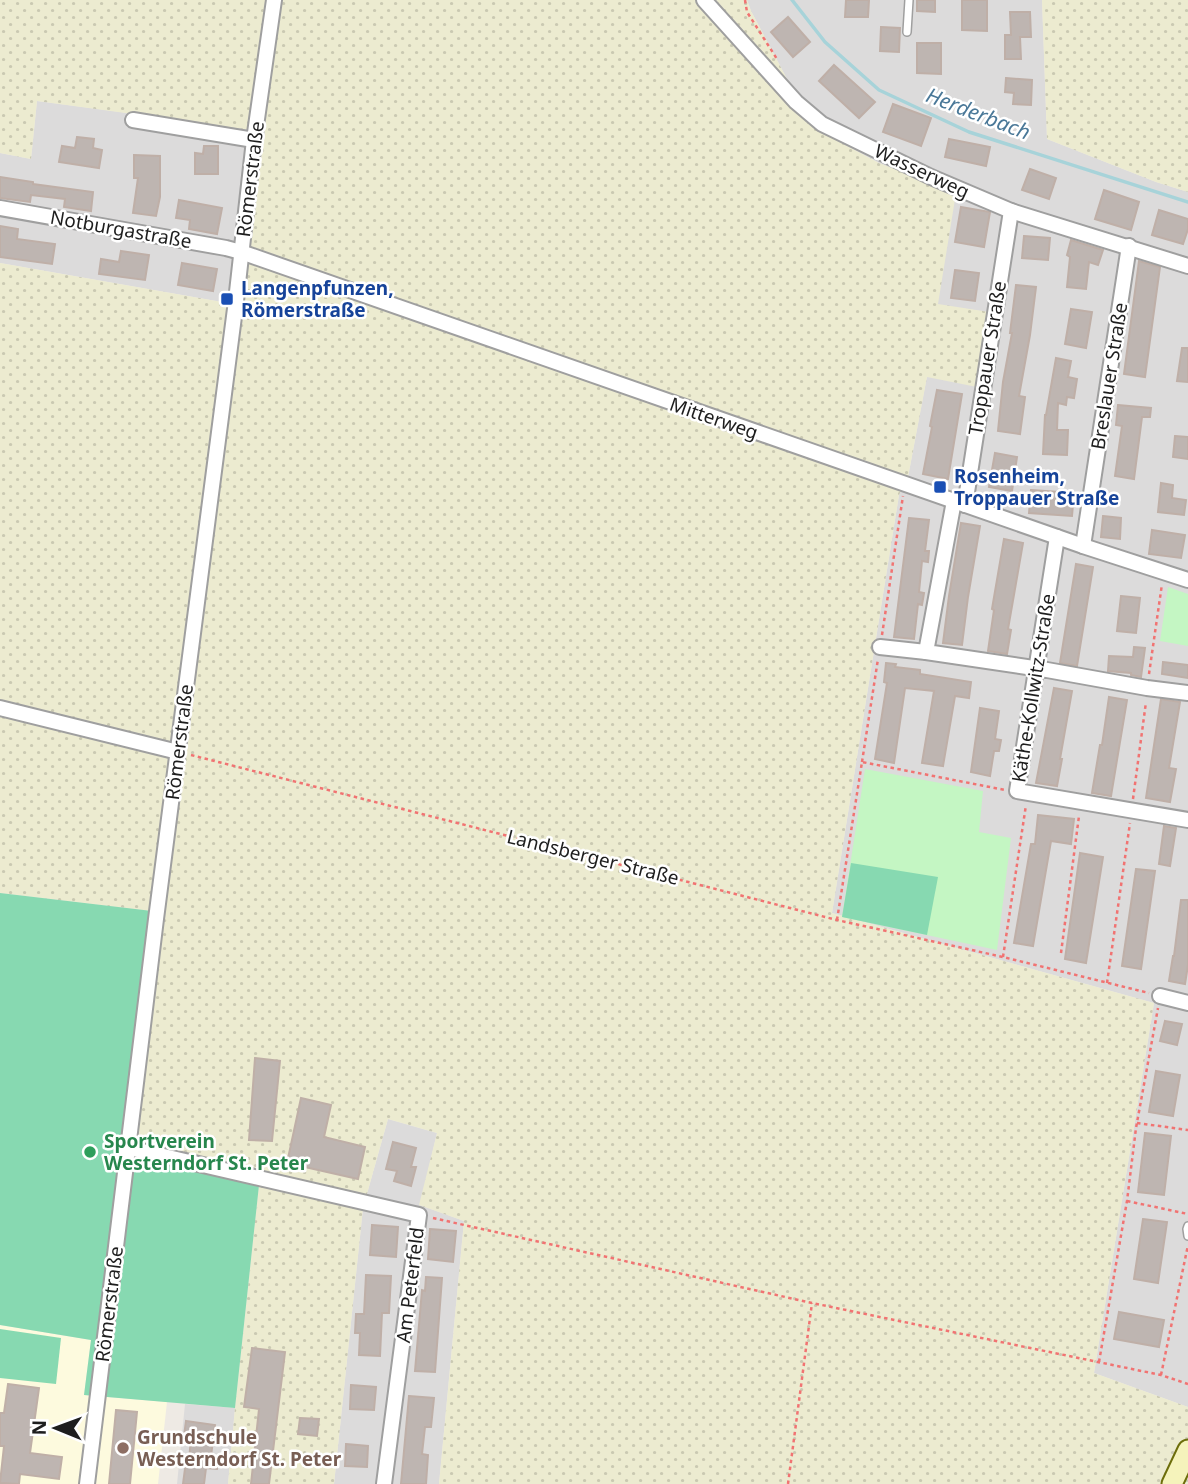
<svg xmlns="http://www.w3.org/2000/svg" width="1188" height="1484" viewBox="0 0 1188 1484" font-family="'Noto Sans',sans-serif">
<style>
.residential{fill:#dcdbdb}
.education{fill:#fdfade}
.farmland{fill:url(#farmland-dots)}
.park{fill:#c4f6c3}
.pitch{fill:#87d9b1}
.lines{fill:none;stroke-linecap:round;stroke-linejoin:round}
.stream{stroke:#a7d3d9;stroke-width:3.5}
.building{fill:#beb5b1;stroke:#bfafa7;stroke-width:2}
.lane-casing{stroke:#9f9f9f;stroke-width:10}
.street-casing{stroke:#9f9f9f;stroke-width:18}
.secondary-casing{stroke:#6d6e0b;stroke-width:23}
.path{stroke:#f17372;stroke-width:2.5;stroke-dasharray:3.5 3.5;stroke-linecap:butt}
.lane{stroke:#fff;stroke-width:7}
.street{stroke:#fff;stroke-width:14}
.secondary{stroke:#f5f3bb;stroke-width:19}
.transit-dot{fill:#1a4fb4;stroke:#fff;stroke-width:2.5}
.leisure-dot{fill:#2e9e5b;stroke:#fff;stroke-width:2.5}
.education-dot{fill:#8d6e63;stroke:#fff;stroke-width:2.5}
.labels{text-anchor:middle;stroke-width:5;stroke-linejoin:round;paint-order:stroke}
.street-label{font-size:19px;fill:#1e1e1e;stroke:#fff}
.transit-label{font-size:19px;font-weight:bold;fill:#164399;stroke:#fff;text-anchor:start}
.leisure-label{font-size:19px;font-weight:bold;fill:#27864d;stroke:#fff;text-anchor:start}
.education-label{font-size:19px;font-weight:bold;fill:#785e54;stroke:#fff;text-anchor:start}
.water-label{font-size:21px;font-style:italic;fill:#4a7898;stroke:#fff}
</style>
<defs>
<pattern id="farmland-dots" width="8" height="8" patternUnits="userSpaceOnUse" patternTransform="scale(1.75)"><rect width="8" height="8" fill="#ecebd0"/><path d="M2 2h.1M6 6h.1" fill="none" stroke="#cac9b2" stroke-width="1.8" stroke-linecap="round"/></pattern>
</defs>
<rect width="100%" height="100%" fill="#eeeae4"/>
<g class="residential">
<polygon points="747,0 1042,0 1047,139 1156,182 1188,192 1188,1407 1094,1373 1154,1003 832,913 899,495 908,477 927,376 988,312 938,305 879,163 813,128 751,11"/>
<polygon points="37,101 265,131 239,305 0,263 0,153 31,159"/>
<polygon points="388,1119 437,1133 420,1205 464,1221 439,1484 334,1484 363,1208"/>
<polygon points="185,1404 235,1408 228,1484 177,1484"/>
</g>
<polygon class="education" points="0,1325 91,1340 84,1395 167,1402 158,1484 0,1484"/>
<g class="farmland">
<polygon points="0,0 747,0 751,11 813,128 879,163 956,193 938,304 989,312 977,387 927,377 908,477 899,495 832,913 1154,1003 1094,1373 1188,1407 1188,1484 439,1484 464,1221 419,1205 437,1133 388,1119 363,1208 334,1484 228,1484 235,1408 259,1185 232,1165 127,1139 151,911 0,893 0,263 239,305 265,132 37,101 31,159 0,153"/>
<polygon points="1042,0 1188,0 1188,192 1156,182 1047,139"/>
</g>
<g class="park">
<polygon points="1168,587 1188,594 1188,646 1160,641"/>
<polygon points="865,769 983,791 979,832 1011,838 997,950 842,917"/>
</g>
<g class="pitch">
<polygon points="851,863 938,877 927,935 842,917"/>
<polygon points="0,893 152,911 127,1139 232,1165 259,1185 235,1408 84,1395 91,1340 0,1325"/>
<polygon points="0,1329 61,1338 56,1384 0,1378"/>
</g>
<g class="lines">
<polyline class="stream" points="792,0 825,42 879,90 969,132 1188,202"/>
</g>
<g class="building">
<polygon points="846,0 869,0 868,17 845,17"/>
<polygon points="917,0 935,0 935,12 917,11"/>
<polygon points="962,0 987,0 987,31 962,30"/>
<polygon points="1010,12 1030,12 1031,37 1020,37 1021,59 1005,59 1005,35 1011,35"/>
<polygon points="788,17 810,42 793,57 771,32"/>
<polygon points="881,27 900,28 899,52 880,51"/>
<polygon points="917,43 941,43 941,74 917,73"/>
<polygon points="834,65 875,102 859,118 819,81"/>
<polygon points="1006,78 1032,80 1031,105 1013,104 1014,93 1005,92"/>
<polygon points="893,104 931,118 921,146 883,132"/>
<polygon points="77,137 94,139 93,148 102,150 99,168 59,162 62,146 75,148"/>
<polygon points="949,139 990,147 986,166 945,157"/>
<polygon points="204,146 218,146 218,174 195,174 195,153 203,154"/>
<polygon points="134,155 160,156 160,197 156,216 133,213 138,178 134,178"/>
<polygon points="1030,169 1056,178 1049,199 1022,190"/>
<polygon points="0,177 33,182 33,184 93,192 91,211 64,207 65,199 31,195 30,202 0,198"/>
<polygon points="1104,190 1139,202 1131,230 1095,219"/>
<polygon points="179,200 222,208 217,234 189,229 190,220 176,218"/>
<polygon points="961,207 990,212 984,247 955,242"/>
<polygon points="1159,210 1188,219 1188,229 1183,244 1152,235"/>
<polygon points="0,226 18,229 17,239 55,244 52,264 0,257"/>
<polygon points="1024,236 1050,238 1048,260 1022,258"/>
<polygon points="1071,240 1103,250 1098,265 1089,262 1086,289 1067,287 1070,257 1067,255"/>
<polygon points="121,251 149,255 145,280 99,274 101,259 119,262"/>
<polygon points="1139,261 1160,267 1145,377 1124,374"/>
<polygon points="182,263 217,269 213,291 178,285"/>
<polygon points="955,270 979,273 975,301 951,298"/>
<polygon points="1016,285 1036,287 1030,335 1019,396 1025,397 1020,434 998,431 1003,382 1012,333 1010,333"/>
<polygon points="1071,309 1092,312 1086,348 1065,344"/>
<polygon points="1182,348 1188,348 1188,382 1177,381"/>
<polygon points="1056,358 1071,361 1068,377 1077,379 1074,398 1067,397 1066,405 1058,403 1057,430 1068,430 1067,455 1043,454 1045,415 1046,415"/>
<polygon points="937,390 962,394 948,479 923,474 932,427 930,426"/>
<polygon points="1118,405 1151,408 1150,417 1142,417 1134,479 1115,476 1122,426 1116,425"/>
<polygon points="1175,436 1188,437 1188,459 1173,457"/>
<polygon points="995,453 1017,457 1012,491 989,487"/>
<polygon points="1161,483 1173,485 1172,498 1186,500 1184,515 1158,512"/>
<polygon points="1031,490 1074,493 1072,516 1029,513"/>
<polygon points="1103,516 1121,518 1120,539 1101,537"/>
<polygon points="909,518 929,520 925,551 929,551 928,562 922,561 919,592 924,593 922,605 918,604 914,639 894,637"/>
<polygon points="961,523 980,526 968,597 962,645 943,643 949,596"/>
<polygon points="1152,530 1185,535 1181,558 1149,554"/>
<polygon points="1004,539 1023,543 1008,629 1011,630 1007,654 988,651 994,610 992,609"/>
<polygon points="1076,564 1093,567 1077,666 1060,663"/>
<polygon points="1121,596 1140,598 1136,633 1117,631"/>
<polygon points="1134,647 1145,648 1141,677 1131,675 1131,673 1108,671 1109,656 1133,657"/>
<polygon points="1163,662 1188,665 1188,678 1162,674"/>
<polygon points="886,663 896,664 895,667 920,670 920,674 971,682 969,698 955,696 943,766 922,763 934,691 905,688 894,763 875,759 887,683 884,682"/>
<polygon points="1054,688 1072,691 1060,759 1062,759 1057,786 1036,783"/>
<polygon points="1109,697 1127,700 1111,796 1092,793 1100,745 1102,745"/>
<polygon points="1161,699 1180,702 1169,768 1176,769 1170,802 1146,798"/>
<polygon points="980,708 999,711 995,739 1001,740 999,751 994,751 990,776 971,772"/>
<polygon points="1038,815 1074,819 1071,844 1051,841 1033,946 1014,943 1031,844 1035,844"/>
<polygon points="1164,826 1176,828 1170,866 1159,864"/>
<polygon points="1080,853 1103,857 1086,963 1065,959"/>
<polygon points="1136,869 1155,871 1141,969 1122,966"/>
<polygon points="1181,900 1188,900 1188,965 1185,984 1169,981 1173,956 1174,956"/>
<polygon points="1165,1021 1182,1024 1177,1045 1160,1041"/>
<polygon points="255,1058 280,1061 272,1141 249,1140"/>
<polygon points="1156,1071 1180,1075 1173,1116 1149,1112"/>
<polygon points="301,1098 331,1105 324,1137 365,1147 358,1179 287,1163"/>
<polygon points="1145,1133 1171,1136 1164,1195 1138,1192"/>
<polygon points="393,1142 416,1148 411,1167 416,1167 411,1186 394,1181 397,1171 386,1169"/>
<polygon points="1143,1219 1167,1222 1158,1283 1134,1279"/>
<polygon points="372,1225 398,1227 396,1257 370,1255"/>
<polygon points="430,1229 456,1231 453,1262 428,1259"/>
<polygon points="366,1275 391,1276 389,1313 382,1313 380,1356 359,1355 360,1333 355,1333 356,1314 364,1314"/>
<polygon points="426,1277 442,1278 435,1372 415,1371 422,1290 425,1291"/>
<polygon points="1119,1312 1164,1320 1159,1347 1114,1339"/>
<polygon points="252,1348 285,1352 269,1484 251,1484 259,1409 244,1407"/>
<polygon points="8,1384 39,1388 30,1453 62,1457 59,1479 20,1474 19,1484 0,1483 4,1446 0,1446 0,1413 4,1413"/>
<polygon points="351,1385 376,1387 374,1410 350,1409"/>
<polygon points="409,1396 434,1398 431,1427 425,1427 422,1454 428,1455 426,1484 401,1484"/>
<polygon points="116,1410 137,1412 130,1484 109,1484"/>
<polygon points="300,1418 319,1419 317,1436 298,1434"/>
<polygon points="186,1421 215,1425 211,1456 218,1457 217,1469 206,1468 204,1484 183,1484 186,1461 189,1461 191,1437 184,1436"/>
<polygon points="346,1444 368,1446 367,1467 345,1466"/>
</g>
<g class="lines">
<defs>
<g id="lane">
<polyline points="907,32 909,0"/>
<polyline points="1188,1226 1187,1229 1188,1236"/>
</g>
<g id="street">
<polyline points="704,0 796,102 822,124 931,177 1011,211 1188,266"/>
<polyline points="133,120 254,140"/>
<polyline points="0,208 226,248 241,252 1083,546 1188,580"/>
<polyline points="954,501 926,652 1047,670 1147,688 1188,693"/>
<polyline points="965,505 1011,211"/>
<polyline points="1057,537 1017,791 1188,820"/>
<polyline points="1083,546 1129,246"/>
<polyline points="880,647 926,652"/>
<polyline points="0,708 178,752"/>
<polyline points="1160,996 1188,1003"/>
<polyline points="129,1148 419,1215 384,1484"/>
<polyline points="87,1484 156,919 236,301 254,140 274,0"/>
</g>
<polyline id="secondary" points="1172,1484 1188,1450"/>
</defs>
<use href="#lane" class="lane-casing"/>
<use href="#street" class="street-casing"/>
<use href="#secondary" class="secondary-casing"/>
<g class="path">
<polyline points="745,0 747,12 777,59"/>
<polyline points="882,635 903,496"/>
<polyline points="1149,674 1162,584"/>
<polyline points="191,755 837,920 1003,957 1149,993"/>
<polyline points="862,762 878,659"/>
<polyline points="1133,799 1146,702"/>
<polyline points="837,920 862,762 1005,790"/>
<polyline points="1061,953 1079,816"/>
<polyline points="1003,957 1026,805"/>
<polyline points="1107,983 1130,823"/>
<polyline points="1137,1123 1188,1130"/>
<polyline points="1127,1201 1188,1214"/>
<polyline points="433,1218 812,1303 1161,1375 1188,1384"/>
<polyline points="1099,1362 1127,1201 1136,1128 1158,1008"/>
<polyline points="1161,1375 1188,1245"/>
<polyline points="788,1484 812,1303"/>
</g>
<use href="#lane" class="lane"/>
<use href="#street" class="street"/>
<use href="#secondary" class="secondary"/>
</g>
<g class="transit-dot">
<rect x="220" y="292" width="14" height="14" rx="3.5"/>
<rect x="933" y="480" width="14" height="14" rx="3.5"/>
</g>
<circle class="leisure-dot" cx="90" cy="1152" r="7"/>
<circle class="education-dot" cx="123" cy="1448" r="7"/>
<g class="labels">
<g class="street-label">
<text transform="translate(922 171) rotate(25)" y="7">Wasserweg</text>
<text transform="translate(250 179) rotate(-83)" y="7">Römerstraße</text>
<text transform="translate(121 229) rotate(10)" y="7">Notburgastraße</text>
<text transform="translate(987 358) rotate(-81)" y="7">Troppauer Straße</text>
<text transform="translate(1109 376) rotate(-81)" y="7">Breslauer Straße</text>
<text transform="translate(714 418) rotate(19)" y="7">Mitterweg</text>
<text transform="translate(1033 688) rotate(-81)" y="7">Käthe-Kollwitz-Straße</text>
<text transform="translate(179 742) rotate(-83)" y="7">Römerstraße</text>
<text transform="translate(593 857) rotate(14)" y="7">Landsberger Straße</text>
<text transform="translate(410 1285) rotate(-83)" y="7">Am Peterfeld</text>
<text transform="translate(109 1304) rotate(-83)" y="7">Römerstraße</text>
</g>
<g class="transit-label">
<text x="241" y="295">Langenpfunzen,<tspan x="241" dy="22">Römerstraße</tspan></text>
<text x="954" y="483">Rosenheim,<tspan x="954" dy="22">Troppauer Straße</tspan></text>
</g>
<g class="leisure-label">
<text x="104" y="1148">Sportverein<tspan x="104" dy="22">Westerndorf St. Peter</tspan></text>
</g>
<g class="education-label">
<text x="137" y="1444">Grundschule<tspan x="137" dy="22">Westerndorf St. Peter</tspan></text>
</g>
<g class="water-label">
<text transform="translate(978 114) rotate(21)" y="7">Herderbach</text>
</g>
</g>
<g transform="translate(56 1428) rotate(271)" stroke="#ffffff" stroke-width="5" paint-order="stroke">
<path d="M0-5L12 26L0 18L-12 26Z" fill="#1e1e1e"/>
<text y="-10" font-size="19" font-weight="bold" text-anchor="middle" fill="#1e1e1e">N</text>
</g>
</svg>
